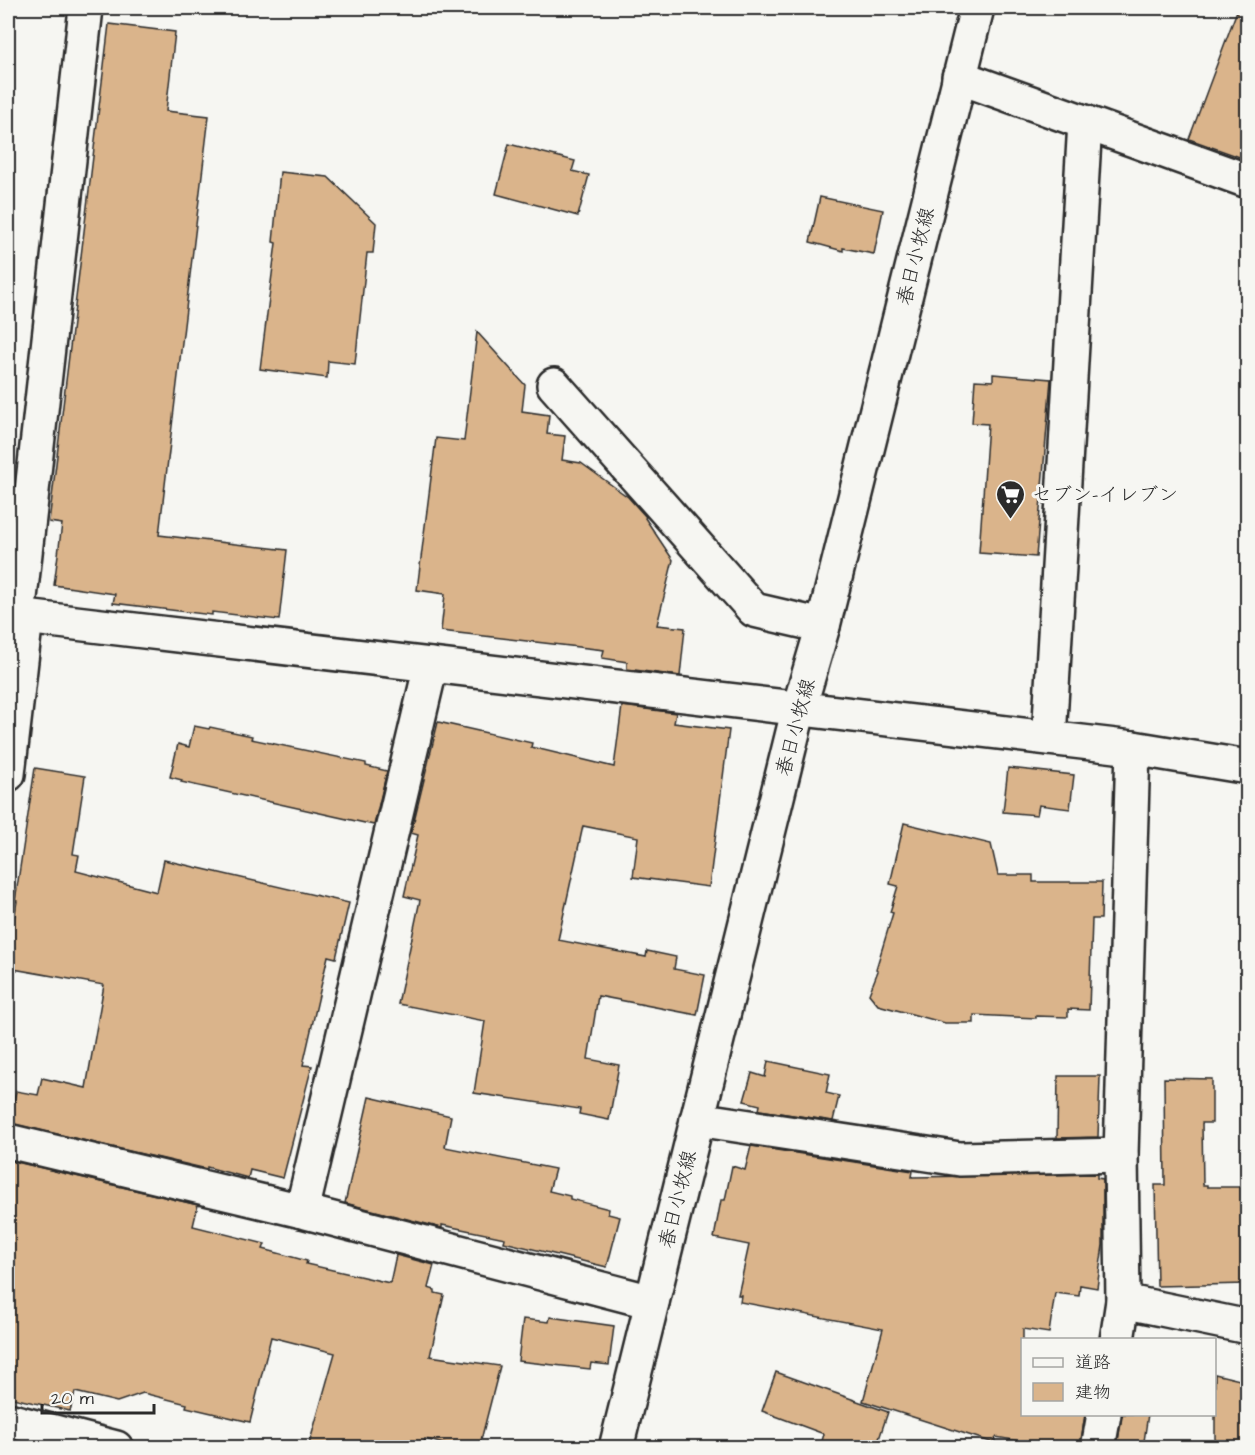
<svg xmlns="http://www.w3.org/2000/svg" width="1255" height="1455" viewBox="0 0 1255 1455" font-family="'Architects Daughter','Klee One',sans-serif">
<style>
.building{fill:#dab48b;stroke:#2b2b2b;stroke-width:1.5}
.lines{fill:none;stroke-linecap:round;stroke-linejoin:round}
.street-casing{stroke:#2b2b2b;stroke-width:38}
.secondary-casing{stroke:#2b2b2b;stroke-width:38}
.street{stroke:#f6f6f2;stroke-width:33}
.secondary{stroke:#f6f6f2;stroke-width:33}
.labels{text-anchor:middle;stroke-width:6;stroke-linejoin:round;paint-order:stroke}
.street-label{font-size:20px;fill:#2b2b2b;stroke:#f6f6f2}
.poi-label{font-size:20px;fill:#2b2b2b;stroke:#f6f6f2;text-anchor:start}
</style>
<rect width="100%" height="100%" fill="#f6f6f2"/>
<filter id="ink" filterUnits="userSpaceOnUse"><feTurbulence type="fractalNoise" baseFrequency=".0167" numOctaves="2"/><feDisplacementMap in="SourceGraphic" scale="12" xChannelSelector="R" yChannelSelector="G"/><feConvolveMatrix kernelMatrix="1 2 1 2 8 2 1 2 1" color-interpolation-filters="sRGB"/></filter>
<g filter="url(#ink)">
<g class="building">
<polygon points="1238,8 1248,8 1248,160 1189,139"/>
<polygon points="109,24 175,32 166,111 209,116 159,535 287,550 279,620 212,612 212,615 113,603 115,594 54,585 62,524 49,522"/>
<polygon points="509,144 575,161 572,171 589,175 578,216 496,194"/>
<polygon points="280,172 328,177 376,223 373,253 367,253 355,364 328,361 327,378 260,369 276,243 273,242"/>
<polygon points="820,197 883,210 874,254 843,248 843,251 810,242"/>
<polygon points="477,332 525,385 522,411 549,415 547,434 565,436 562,460 581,463 628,497 646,517 645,518 673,560 657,625 685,628 680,676 627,669 627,662 602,658 604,650 441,631 445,594 417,590 436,438 464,441"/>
<polygon points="993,374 1051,379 1036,557 979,553 988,424 972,423 975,380 993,381"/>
<polygon points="622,706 676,713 674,723 729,730 709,887 633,877 638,837 583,826 558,940 646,957 647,951 676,957 674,969 705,975 697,1015 598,996 588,1059 619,1065 609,1120 579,1114 580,1109 474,1093 485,1021 398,1004 420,900 404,896 418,835 411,833 438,722 532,743 531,747 614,767"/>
<polygon points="194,726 209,729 210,727 252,736 251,739 366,763 366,766 387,771 374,825 181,782 182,780 170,777 178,744 189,747"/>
<polygon points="35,768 85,776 73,854 79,855 76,871 157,892 164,860 349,903 336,958 328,956 303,1065 312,1066 283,1178 250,1170 248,1178 207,1167 207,1169 9,1123 16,1091 38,1095 42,1078 86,1088 104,985 8,968 8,957 17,901 15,901"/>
<polygon points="1008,768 1074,775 1070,809 1039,805 1037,815 1003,812"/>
<polygon points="904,823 991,844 998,875 1033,875 1033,882 1102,882 1101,919 1092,919 1089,1010 1068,1009 1068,1017 1036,1016 1036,1018 974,1015 974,1023 945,1023 878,1005 869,994 878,971 876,969 893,913 890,912 898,886 890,884"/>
<polygon points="768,1061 830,1074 826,1093 839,1096 833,1121 759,1110 760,1105 744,1101 752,1073 765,1077"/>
<polygon points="1058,1076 1100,1076 1098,1137 1057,1138"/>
<polygon points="1164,1078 1212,1079 1212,1123 1202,1123 1203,1185 1207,1185 1207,1187 1248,1187 1247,1284 1157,1286 1155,1185 1165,1185"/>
<polygon points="369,1097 451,1116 445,1147 555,1169 549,1191 570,1196 570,1199 609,1209 608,1214 620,1217 607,1267 504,1242 505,1238 442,1225 442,1228 345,1203"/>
<polygon points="751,1146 913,1171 912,1177 1097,1174 1097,1178 1103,1179 1103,1245 1097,1288 1080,1285 1079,1296 1055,1293 1049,1333 1023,1329 1023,1414 1085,1414 1080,1448 1059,1448 996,1437 994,1443 863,1401 883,1329 740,1302 741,1295 738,1295 749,1245 714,1238 721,1200 725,1200 732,1166 745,1170"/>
<polygon points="8,1160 198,1205 193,1226 265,1244 263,1249 307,1261 306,1264 390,1283 396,1255 434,1265 428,1288 435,1290 435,1293 444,1295 430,1356 500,1366 479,1448 459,1448 425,1439 423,1448 308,1448 335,1353 271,1337 250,1422 186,1407 187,1404 143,1393 117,1402 75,1392 70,1411 8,1397"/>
<polygon points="550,1317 614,1326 609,1365 591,1363 590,1369 518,1361 523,1319 549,1322"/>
<polygon points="776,1372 888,1412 876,1448 820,1448 824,1434 762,1411"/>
<polygon points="1215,1374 1248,1382 1248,1448 1215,1448"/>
<polygon points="1122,1414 1148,1414 1143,1448 1117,1448"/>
</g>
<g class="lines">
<defs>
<g id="street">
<polyline points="959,77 1248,181"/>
<polyline points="554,385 754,610 823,626"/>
<polyline points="18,616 86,8"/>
<polyline points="1049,738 1085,122"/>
<polyline points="8,774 26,617"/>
<polyline points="697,1119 960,1159 1121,1155"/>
<polyline points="8,1141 302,1211 652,1302"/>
<polyline points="302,1211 431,665"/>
<polyline points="1123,1301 1248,1327"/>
<polyline points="1117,1340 1123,1301 1121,1155 1133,748"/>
<polyline points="8,1420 116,1448"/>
<polyline points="1098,1448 1104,1414"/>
</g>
<g id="secondary">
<polyline points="8,615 1133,748 1248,767"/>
<polyline points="616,1448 799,708 823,626 977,8"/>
</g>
</defs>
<use href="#street" class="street-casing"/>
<use href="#secondary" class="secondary-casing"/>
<use href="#street" class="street"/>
<use href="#secondary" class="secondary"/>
</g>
</g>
<defs>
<symbol id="supermarket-pin" viewBox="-11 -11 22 30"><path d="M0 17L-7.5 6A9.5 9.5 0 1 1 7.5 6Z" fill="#2b2b2b" stroke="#f6f6f2"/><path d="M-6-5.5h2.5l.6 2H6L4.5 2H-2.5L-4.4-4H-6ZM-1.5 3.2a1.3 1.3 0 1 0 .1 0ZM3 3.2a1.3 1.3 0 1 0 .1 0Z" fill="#fff"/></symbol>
</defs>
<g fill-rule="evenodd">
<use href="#supermarket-pin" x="994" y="478" width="33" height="45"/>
</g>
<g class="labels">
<g class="street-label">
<text transform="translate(915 256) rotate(-76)" y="7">春日小牧線</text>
<text transform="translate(795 727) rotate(-75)" y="7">春日小牧線</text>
<text transform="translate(677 1199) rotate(-76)" y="7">春日小牧線</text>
</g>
<g class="poi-label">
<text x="1032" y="501">セブン-イレブン</text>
</g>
</g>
<rect width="1255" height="1455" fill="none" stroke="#f6f6f2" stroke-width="30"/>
<rect x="15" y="15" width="1225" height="1425" fill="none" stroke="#2b2b2b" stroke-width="2" filter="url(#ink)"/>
<rect x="1021" y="1338" width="195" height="78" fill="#f6f6f2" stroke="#a5a5a2" stroke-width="1.5"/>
<rect x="1033" y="1358" width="30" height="9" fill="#f6f6f2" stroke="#a5a5a2" stroke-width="1.5"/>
<text x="1075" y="1368" font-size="18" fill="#2b2b2b">道路</text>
<rect x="1033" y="1383" width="30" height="18" fill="#dab48b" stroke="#a5a5a2" stroke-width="1.5"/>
<text x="1075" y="1398" font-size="18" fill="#2b2b2b">建物</text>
<path d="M42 1404v9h112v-9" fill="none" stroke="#2b2b2b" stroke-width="3"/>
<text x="51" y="1404" font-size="18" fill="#2b2b2b" stroke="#f6f6f2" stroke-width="4.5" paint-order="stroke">20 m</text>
</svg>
